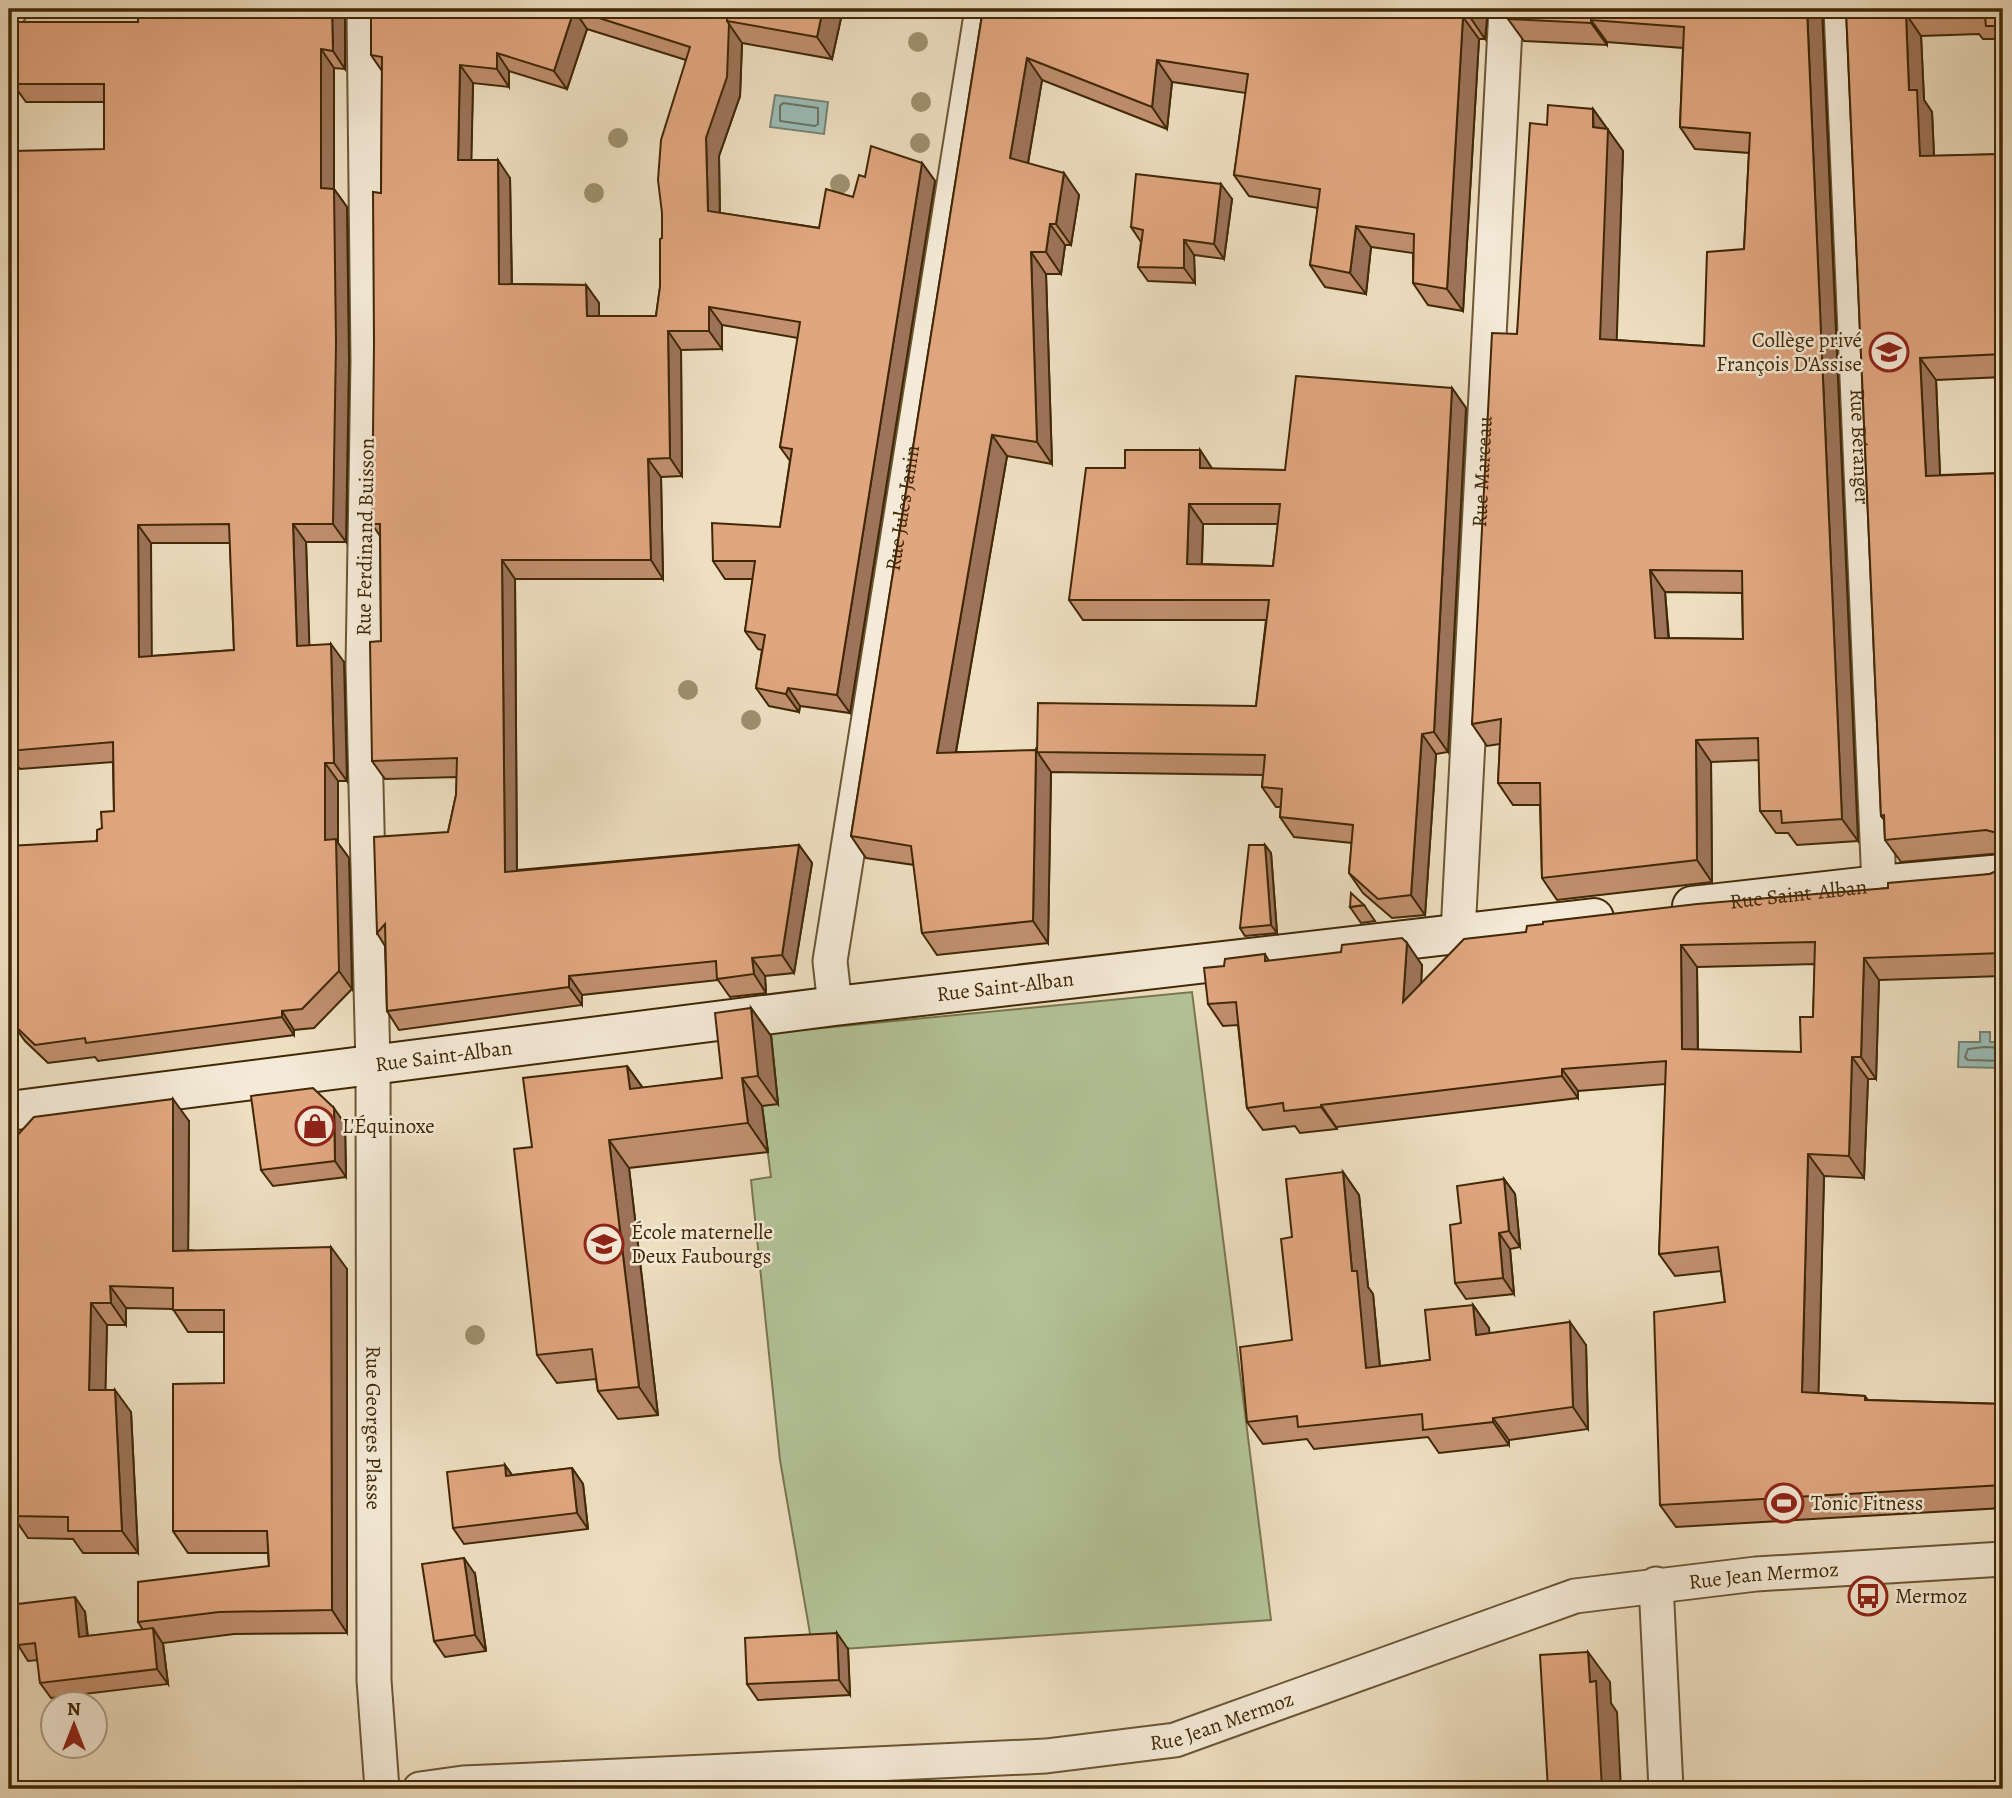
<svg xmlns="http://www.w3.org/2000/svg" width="2012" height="1798" viewBox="0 0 2012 1798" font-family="Alegreya,serif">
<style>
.green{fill:#b3c397;stroke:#7a764e;stroke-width:2}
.water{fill:#9abcb7;stroke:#768170;stroke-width:2}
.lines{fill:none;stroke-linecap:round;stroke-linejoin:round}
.shore{stroke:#6d725e;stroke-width:2}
.street-casing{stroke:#6c5635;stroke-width:37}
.secondary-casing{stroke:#402806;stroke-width:42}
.street{stroke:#f4ead7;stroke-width:33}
.secondary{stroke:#f4ead7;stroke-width:38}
.tree{fill:#9e906e}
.wall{fill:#c18f6e;stroke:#402806;stroke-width:2;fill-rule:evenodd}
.shaded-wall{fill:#9d745a;stroke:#402806;stroke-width:2}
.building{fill:#e0a680;stroke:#402806;stroke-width:2;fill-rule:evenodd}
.labels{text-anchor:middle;stroke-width:5;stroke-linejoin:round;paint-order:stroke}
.poi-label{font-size:21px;fill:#402806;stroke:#f4ead7;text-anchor:start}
.street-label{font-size:21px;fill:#402806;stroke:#f4ead7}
</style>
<rect width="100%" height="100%" fill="#eedfc1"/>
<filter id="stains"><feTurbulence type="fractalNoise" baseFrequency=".00286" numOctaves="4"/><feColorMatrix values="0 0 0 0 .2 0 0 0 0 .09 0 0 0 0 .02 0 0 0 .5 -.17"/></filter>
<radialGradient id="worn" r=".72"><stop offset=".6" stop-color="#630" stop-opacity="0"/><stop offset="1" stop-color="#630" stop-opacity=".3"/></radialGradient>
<polygon class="green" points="1192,992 1271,1620 813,1651 780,1460 751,1180 771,1177 763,1116 752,1107 778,1104 771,1033"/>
<g class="water">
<polygon points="775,95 828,102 824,134 770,127"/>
<polygon points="1980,1032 1990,1032 1990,1042 2003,1042 2003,1068 1958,1067 1959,1042 1980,1042"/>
</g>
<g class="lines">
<g class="shore">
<polygon points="783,103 818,108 818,124 815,126 780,121 780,106"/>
<polyline points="2003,1048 1985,1047 1968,1049 1965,1057 1968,1060 2003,1061"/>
</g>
<defs>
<g id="street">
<path id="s1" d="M364,9L368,361L363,667L373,1065L374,1680L382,1789"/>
<path id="s2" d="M1841,9L1879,885"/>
<polyline points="9,10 11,9"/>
<path id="s3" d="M1458,933L1506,9"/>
<path id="s4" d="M835,1006L830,961L982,9"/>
<polyline points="1656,1584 1666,1789"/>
<path id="s5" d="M420,1789L463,1783L511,1781L1046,1756L1175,1740L1575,1596L1756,1574L2003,1559"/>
</g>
<g id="secondary">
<path id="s6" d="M1692,906L1879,885L2003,874"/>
<path id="s7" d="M9,1111L835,1006L1594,918"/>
</g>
</defs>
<use href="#street" class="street-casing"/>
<use href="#secondary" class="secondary-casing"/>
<use href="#street" class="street"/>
<use href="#secondary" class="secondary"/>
</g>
<g class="tree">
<circle cx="918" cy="42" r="10"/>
<circle cx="921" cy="102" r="10"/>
<circle cx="618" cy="138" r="10"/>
<circle cx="920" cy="143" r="10"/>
<circle cx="840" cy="184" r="10"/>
<circle cx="594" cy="193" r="10"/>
<circle cx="688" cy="690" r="10"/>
<circle cx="751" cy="720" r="10"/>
<circle cx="475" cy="1335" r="10"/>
</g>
<g class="wall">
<path d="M138,9H345V69L334,68V189L347,207L349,361L346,542H306L309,645L344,662L347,781H338V843L349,858L352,989L314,1028L294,1030V1035L98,1061L95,1057L48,1063L25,1041L12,1023L102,828L114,811L113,762L20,769L9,754V535L104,149V102H26L13,84L138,22ZM151,543H230L234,650L151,656Z"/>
<path d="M371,9H843L832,59L742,43L740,96L719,156L720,213L819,228L853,197L865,177L922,163L935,181L850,713L800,706L799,712L769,706L756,688L762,650L758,649L745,631L753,579H725L713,561L780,527L790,461L780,447L798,338L722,325V349L681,350L682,476L661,477L663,579H515L517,870L799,845L812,863L794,973L765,976L766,993L730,997L718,980L582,995V1005L399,1030L387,1011L385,946L377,933L448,832L456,795L457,777L385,779L372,761L381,641L380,536L372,524L381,193L382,71L371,55ZM587,29L686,60L662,238L660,287L656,316H599V303L586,285L512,284L510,178L471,160L473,83L509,87V71L567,89Z"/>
<path d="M983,9H1488L1485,39H1479L1463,311L1428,305L1413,283V253L1371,247L1366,294L1325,287L1310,265L1318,208L1249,196L1234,175L1246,93L1172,82L1167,129L1042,80L1028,163L1079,195L1071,245H1065L1061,274H1046L1052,464L1007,456L956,752H1037L1256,706L1266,620H1083L1069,600L1125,468L1200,450L1212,469L1285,470L1452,388L1466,408L1448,752L1436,754L1425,915L1392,918L1363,893L1349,873L1352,843L1294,837L1280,817L1281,807H1276L1262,787L1263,775L1051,772L1048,943L937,955L922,933L914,865L866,858L851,836ZM1203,524H1278L1273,566L1202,564Z"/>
<path d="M1822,9L1858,841L1797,845L1788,833H1776L1760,811L1759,760L1711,762L1712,882L1557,900L1542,878L1540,805H1513L1498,783L1500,744L1487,746L1472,724L1517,334L1547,125L1593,109L1623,151L1616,340L1704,346L1744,249L1749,153L1695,149L1680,127L1683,48L1607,42V45L1524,41L1508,19ZM1665,592L1742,593L1743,639L1669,638Z"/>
<polygon points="1846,9 2003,9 2003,48 2001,48 1995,39 1983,39 1979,34 1921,36 1924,100 1932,112 1934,156 2003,154 2003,377 1936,380 1940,475 2003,473 2003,853 1901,862 1885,840 1884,820 1881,816"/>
<polygon points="1232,199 1224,259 1194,255 1195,283 1148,281 1138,267 1141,242 1131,227"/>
<polygon points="1265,845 1271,853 1277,933 1245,936 1240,928"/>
<path d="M2003,866V976L1879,980L1876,1079H1868L1864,1178L1824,1176L1818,1393L1865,1396L1868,1400L2003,1404V1508L1676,1527L1660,1505L1725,1302L1721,1271L1675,1276L1659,1254L1666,1084L1578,1091V1098L1336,1127L1337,1129L1300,1133L1295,1126L1263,1130L1247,1108L1238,1025L1223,1026L1208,1004L1265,954L1269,961L1422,965L1421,983L1526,932L1888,888L1990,874L2001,869ZM1815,964L1813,1017L1801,1052L1698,1050L1697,967Z"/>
<polygon points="1364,905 1375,921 1361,923 1350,907"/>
<polygon points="751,1008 771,1036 778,1104 762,1106 768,1152 629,1168 658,1415 618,1419 598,1391 596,1379 557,1383 537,1355 532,1147 627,1066 643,1088 722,1078"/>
<polygon points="189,1121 188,1250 347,1269 347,1633 234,1634 163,1643 168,1684 51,1698 40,1683 38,1660 28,1661 18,1645 85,1612 88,1636 143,1630 138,1622 269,1566 268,1553 188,1553 173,1531 224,1383 224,1332 188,1332 173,1309 126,1308 126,1325 107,1325 105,1390 131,1412 138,1553 83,1553 73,1539 28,1538 13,1516 14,1139"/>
<polygon points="345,1124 346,1177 273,1186 261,1170"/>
<polygon points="1343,1172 1359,1195 1368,1287 1373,1294 1380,1366 1430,1360 1473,1305 1489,1328 1489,1333 1586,1345 1588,1429 1509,1440 1509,1445 1439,1453 1428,1437 1314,1449 1307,1439 1263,1444 1247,1422 1292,1340 1292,1237"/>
<polygon points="1504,1179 1515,1194 1520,1247 1510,1249 1514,1294 1466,1299 1455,1283"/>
<polygon points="505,1465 512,1475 572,1468 583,1484 588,1529 464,1544 453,1528"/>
<polygon points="475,1574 486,1651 445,1657 434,1641"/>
<polygon points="848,1649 850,1695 758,1700 747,1684"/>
</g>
<g class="shaded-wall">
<polygon points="332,9 345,9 345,69 333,51"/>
<polygon points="823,9 843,9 832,59 817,37"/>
<polygon points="1471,9 1488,9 1485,39 1470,17"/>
<polygon points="1807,9 1822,9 1858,841 1842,819"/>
<polygon points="574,10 587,29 567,89 554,71"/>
<polygon points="1906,14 1921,36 1924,100 1932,112 1935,178 1920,156 1909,90"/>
<polygon points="1463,17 1479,39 1463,311 1447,289"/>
<polygon points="1591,20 1607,42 1607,45 1591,23"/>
<polygon points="729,24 742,43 740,96 719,156 720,230 708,211 706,138"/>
<polygon points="321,49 334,68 334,206 321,188"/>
<polygon points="497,53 509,71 509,87 497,69"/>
<polygon points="1027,58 1042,80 1025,180 1010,158"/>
<polygon points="1157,60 1172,82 1167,129 1152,107"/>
<polygon points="460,65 473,83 471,178 458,160"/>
<polygon points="1593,109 1623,151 1616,361 1600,339"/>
<polygon points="498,160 510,178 512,302 499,284"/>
<polygon points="922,163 935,181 850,713 837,695"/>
<polygon points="1064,173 1079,195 1071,245 1056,224"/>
<polygon points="1221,184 1232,199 1224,259 1214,244"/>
<polygon points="334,189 347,207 349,361 346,542 333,524"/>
<polygon points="1050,224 1065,245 1061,274 1046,252"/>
<polygon points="1356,226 1371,247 1366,294 1350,273"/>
<polygon points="1184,240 1194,255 1195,283 1184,268"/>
<polygon points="1031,252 1046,274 1052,464 1037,442"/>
<polygon points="586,285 599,303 599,334 587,316"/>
<polygon points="709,307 722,325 722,349 709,331"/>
<polygon points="668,331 681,350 682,476 670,458"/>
<polygon points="1920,358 1936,380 1941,498 1926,476"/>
<polygon points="1452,388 1466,408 1448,752 1434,732"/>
<polygon points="992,435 1007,456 952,774 937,753"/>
<polygon points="1200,450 1213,470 1200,468"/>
<polygon points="648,459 661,477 663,579 651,560"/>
<polygon points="1189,504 1203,524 1201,584 1187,564"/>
<polygon points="293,524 306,542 310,664 297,646"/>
<polygon points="138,525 151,543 152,675 139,657"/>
<polygon points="502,560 515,579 517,890 505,872"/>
<polygon points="1650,570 1665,592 1670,660 1655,638"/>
<polygon points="331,644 344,662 347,781 334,763"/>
<polygon points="788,688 800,706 799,712 786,694"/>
<polygon points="1422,734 1436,754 1425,915 1411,895"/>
<polygon points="1696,740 1711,762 1712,882 1697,860"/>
<polygon points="1036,750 1051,772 1048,943 1033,921"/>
<polygon points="325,763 338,781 338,843 349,858 352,989 339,971 325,840"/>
<polygon points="799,845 812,863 794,973 782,955"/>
<polygon points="1265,845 1271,853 1277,933 1271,925"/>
<polygon points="1407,943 1422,965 1419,1024 1403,1002"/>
<polygon points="1681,945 1697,967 1698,1071 1682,1049"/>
<polygon points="752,958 765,976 766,993 754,974"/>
<polygon points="1864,958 1879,980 1876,1079 1861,1057"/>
<polygon points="569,976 582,995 582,1005 569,987"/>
<polygon points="751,1008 771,1036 778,1104 758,1076"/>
<polygon points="282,1011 294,1030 294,1035 282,1017"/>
<polygon points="1852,1057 1868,1079 1864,1178 1849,1156"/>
<polygon points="627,1066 647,1094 630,1089"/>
<polygon points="1562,1069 1578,1091 1578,1098 1562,1076"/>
<polygon points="742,1078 762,1106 768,1152 748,1123"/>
<polygon points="173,1099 189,1121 188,1273 173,1251"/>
<polygon points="1321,1105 1336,1127 1337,1129 1321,1107"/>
<polygon points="334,1108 345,1124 346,1177 335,1161"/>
<polygon points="609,1140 629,1168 658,1415 639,1387"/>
<polygon points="1808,1154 1824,1176 1818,1414 1802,1392"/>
<polygon points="1343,1172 1359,1195 1368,1287 1373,1294 1382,1390 1366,1368 1352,1271"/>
<polygon points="1504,1179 1515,1194 1520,1247 1509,1231"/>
<polygon points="1499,1233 1510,1249 1514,1294 1503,1278"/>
<polygon points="331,1247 347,1269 347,1633 332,1610"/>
<polygon points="110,1286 126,1308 126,1325 111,1303"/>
<polygon points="91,1303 107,1325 105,1412 89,1390"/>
<polygon points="1473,1305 1489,1328 1492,1358 1476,1335"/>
<polygon points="1570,1322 1586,1345 1588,1429 1573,1407"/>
<polygon points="115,1390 131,1412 138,1553 122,1531"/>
<polygon points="1493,1418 1509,1440 1509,1445 1493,1422"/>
<polygon points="505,1465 516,1481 506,1476"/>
<polygon points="572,1468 583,1484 588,1529 577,1513"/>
<polygon points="464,1558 475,1574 486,1651 475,1635"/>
<polygon points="75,1597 85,1612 89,1653 79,1637"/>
<polygon points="153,1628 163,1644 168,1684 157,1669"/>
<polygon points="837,1633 848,1649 850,1695 839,1680"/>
<polygon points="1588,1652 1610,1682 1611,1703 1617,1712 1621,1789 1602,1789 1590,1682"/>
</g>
<g class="building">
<path d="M138,9H332L333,51L321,49V188L334,189L336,343L333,524H293L297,646L331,644L334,763H325V840L336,839L339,971L302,1009L282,1011V1017L86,1043L85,1038L35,1045L12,1023L9,846L97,841V830L102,828L101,812L114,811L113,742L9,751V535L12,151L104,149V84H13L14,22H138ZM229,524L234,650L139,657L138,525Z"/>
<path d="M371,9H728L727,21L729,24L727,77L706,138L708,211L819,228L826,189L853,197L859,175L865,177L871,146L922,163L837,695L788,688L786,694L756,688L765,635L745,631L755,561H713L712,523L780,527L792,449L780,447L800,322L709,307V331H668L670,458L648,459L651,560H502L505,872L799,845L782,955L752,958L754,974L717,979L716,961L569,976V987L387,1011L385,924L377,933L374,837L448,832L456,795L457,758L372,761L370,642L381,641L380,524H372L374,343L373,192L381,193L382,57L371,55ZM574,10L690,47L661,140L658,180L662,213V238L660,239V287L656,316H587L586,285L499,284L498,160H458L460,65L497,69V53L554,71Z"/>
<polygon points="728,9 823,9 817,37 727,21"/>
<polygon points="983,9 1471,9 1470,17 1463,17 1447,289 1413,283 1414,234 1356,226 1350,273 1310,265 1320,189 1234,175 1248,74 1157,60 1152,107 1027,58 1010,158 1064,173 1056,224 1050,224 1046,252 1031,252 1037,442 992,435 937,753 1036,750 1033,921 922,933 911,846 851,836"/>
<path d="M1508,9H1807L1842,819L1782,823L1781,811H1760L1758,738L1696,740L1697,860L1542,878L1540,783H1498L1501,719L1472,724L1492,333L1517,334L1530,123L1547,125L1548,105L1593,109V127L1608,129L1600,339L1704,346L1707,252L1744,249L1750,133L1680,127L1684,27L1591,20V23L1508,19ZM1650,570L1742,571L1743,639L1655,638Z"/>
<polygon points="1846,9 2003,9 2003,31 2002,31 2001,26 1986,26 1985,17 1967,18 1966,11 1906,14 1909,90 1917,90 1920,156 2003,154 2003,354 1920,358 1926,476 2003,473 2003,838 1997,833 1986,830 1885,840 1884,815 1881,816"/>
<polygon points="1136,174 1221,184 1214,244 1184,240 1184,268 1138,267 1143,230 1131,227"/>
<path d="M1296,376L1452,388L1434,732L1422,734L1411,895L1378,899L1349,873L1353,825L1280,817L1282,789L1262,787L1265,755L1037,752L1038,703L1256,706L1269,600H1069L1086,468H1125V450H1200V468L1285,470ZM1189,504H1280L1273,566L1187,564Z"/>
<polygon points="1249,845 1265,845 1271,925 1240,928"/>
<path d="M2003,866V953L1864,958L1861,1057H1852L1849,1156L1808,1154L1802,1392L1865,1396V1400L2003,1404V1485L1660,1505L1654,1312L1725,1302L1718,1247L1659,1254L1666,1061L1562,1069V1076L1321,1105V1107L1284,1111L1283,1103L1247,1108L1236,1002L1208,1004L1204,968L1224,966L1225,959L1265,954V961L1341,952L1342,945L1402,938L1407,943L1403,1002L1464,939L1526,932L1527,926L1543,924V922L1697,904L1888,888V883L1990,874L2001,869ZM1815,942L1813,1017H1800L1801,1052L1682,1049L1681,945Z"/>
<polygon points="1351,893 1364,905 1350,907"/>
<polygon points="751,1008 758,1076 742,1078 748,1123 609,1140 639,1387 598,1391 592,1349 537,1355 514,1149 532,1147 523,1078 627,1066 630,1089 722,1078 715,1013"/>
<polygon points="313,1088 334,1108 335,1161 261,1170 251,1096"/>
<polygon points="173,1099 173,1251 331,1247 332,1610 219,1612 138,1622 138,1582 269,1566 267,1531 173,1531 173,1384 224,1383 224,1310 173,1310 173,1288 110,1286 111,1303 91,1303 89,1390 115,1390 122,1531 68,1531 68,1517 13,1516 14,1139 34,1117"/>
<polygon points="1343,1172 1352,1271 1357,1271 1366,1368 1430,1360 1425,1310 1473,1305 1476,1335 1570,1322 1573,1407 1493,1418 1493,1422 1423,1430 1422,1414 1298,1427 1297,1416 1247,1422 1240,1347 1292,1340 1281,1239 1292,1237 1286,1179"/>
<polygon points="1504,1179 1509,1231 1499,1233 1503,1278 1455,1283 1450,1225 1461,1223 1457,1186"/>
<polygon points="505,1465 506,1476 572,1468 577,1513 453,1528 447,1472"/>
<polygon points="464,1558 475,1635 434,1641 422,1564"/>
<polygon points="75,1597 79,1637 153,1628 157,1669 40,1683 35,1643 18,1645 18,1604"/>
<polygon points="837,1633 839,1680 747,1684 745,1638"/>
<polygon points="1588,1652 1590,1682 1596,1681 1602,1789 1548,1789 1540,1655"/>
</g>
<defs>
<symbol id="school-ring" viewBox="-11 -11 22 22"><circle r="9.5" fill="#f4ead7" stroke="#8f2418" stroke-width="1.5"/><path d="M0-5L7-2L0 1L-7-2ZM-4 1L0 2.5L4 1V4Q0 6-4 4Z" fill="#8f2418"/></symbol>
<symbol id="shop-ring" viewBox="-11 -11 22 22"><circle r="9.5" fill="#f4ead7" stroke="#8f2418" stroke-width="1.5"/><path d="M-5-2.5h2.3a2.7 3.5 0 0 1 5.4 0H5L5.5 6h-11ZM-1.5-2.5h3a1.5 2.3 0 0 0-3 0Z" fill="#8f2418"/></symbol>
<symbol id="stadium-ring" viewBox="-11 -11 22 22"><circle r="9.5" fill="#f4ead7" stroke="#8f2418" stroke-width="1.5"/><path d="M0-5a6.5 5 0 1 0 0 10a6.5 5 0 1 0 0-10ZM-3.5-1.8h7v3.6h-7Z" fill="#8f2418"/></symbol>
<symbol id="bus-ring" viewBox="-11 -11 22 22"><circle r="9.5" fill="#f4ead7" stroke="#8f2418" stroke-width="1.5"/><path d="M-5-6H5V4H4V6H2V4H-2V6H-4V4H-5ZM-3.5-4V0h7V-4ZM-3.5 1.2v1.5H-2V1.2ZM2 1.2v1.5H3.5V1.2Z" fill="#8f2418"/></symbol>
</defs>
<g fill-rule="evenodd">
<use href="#school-ring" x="1867" y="330" width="44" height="44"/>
<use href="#shop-ring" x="293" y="1104" width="44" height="44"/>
<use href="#school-ring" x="582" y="1222" width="44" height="44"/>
<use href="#stadium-ring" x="1762" y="1481" width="44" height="44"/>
<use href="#bus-ring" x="1846" y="1574" width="44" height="44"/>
</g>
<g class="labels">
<g class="poi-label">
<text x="1862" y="347" text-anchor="end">Collège privé<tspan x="1862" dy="24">François D'Assise</tspan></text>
<text x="342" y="1133">L'Équinoxe</text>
<text x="631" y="1239">École maternelle<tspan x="631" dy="24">Deux Faubourgs</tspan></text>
<text x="1811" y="1510">Tonic Fitness</text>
<text x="1895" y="1603">Mermoz</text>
</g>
<g class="street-label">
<text dy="7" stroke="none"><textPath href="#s2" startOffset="438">Rue Béranger</textPath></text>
<text dy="7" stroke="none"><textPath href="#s3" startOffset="462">Rue Marceau</textPath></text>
<text dy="7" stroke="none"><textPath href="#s4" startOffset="504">Rue Jules Janin</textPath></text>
<text transform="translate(365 537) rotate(-89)" y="7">Rue Ferdinand Buisson</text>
<text dy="7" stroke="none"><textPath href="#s6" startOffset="107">Rue Saint-Alban</textPath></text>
<text dy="7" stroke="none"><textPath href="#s7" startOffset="1004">Rue Saint-Alban</textPath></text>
<text dy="7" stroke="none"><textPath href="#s7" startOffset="438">Rue Saint-Alban</textPath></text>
<text dy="7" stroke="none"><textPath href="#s1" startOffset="1419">Rue Georges Plasse</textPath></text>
<text dy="7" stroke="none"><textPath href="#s5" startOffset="1372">Rue Jean Mermoz</textPath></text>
<text dy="7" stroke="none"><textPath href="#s5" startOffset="807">Rue Jean Mermoz</textPath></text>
</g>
</g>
<rect width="2012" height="1798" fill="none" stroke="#eedfc1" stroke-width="35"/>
<rect x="10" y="10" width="1991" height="1777" fill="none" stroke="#402806" stroke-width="3.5"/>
<rect x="18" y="18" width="1977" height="1763" fill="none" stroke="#402806" stroke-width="2"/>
<g transform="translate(74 1725)"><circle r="33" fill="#f4ead7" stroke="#ac9c83" stroke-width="2"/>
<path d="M0-5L12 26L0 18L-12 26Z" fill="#8f2418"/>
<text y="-10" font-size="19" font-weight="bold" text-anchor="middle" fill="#402806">N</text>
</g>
<rect width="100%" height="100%" filter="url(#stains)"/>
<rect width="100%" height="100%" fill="url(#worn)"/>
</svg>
